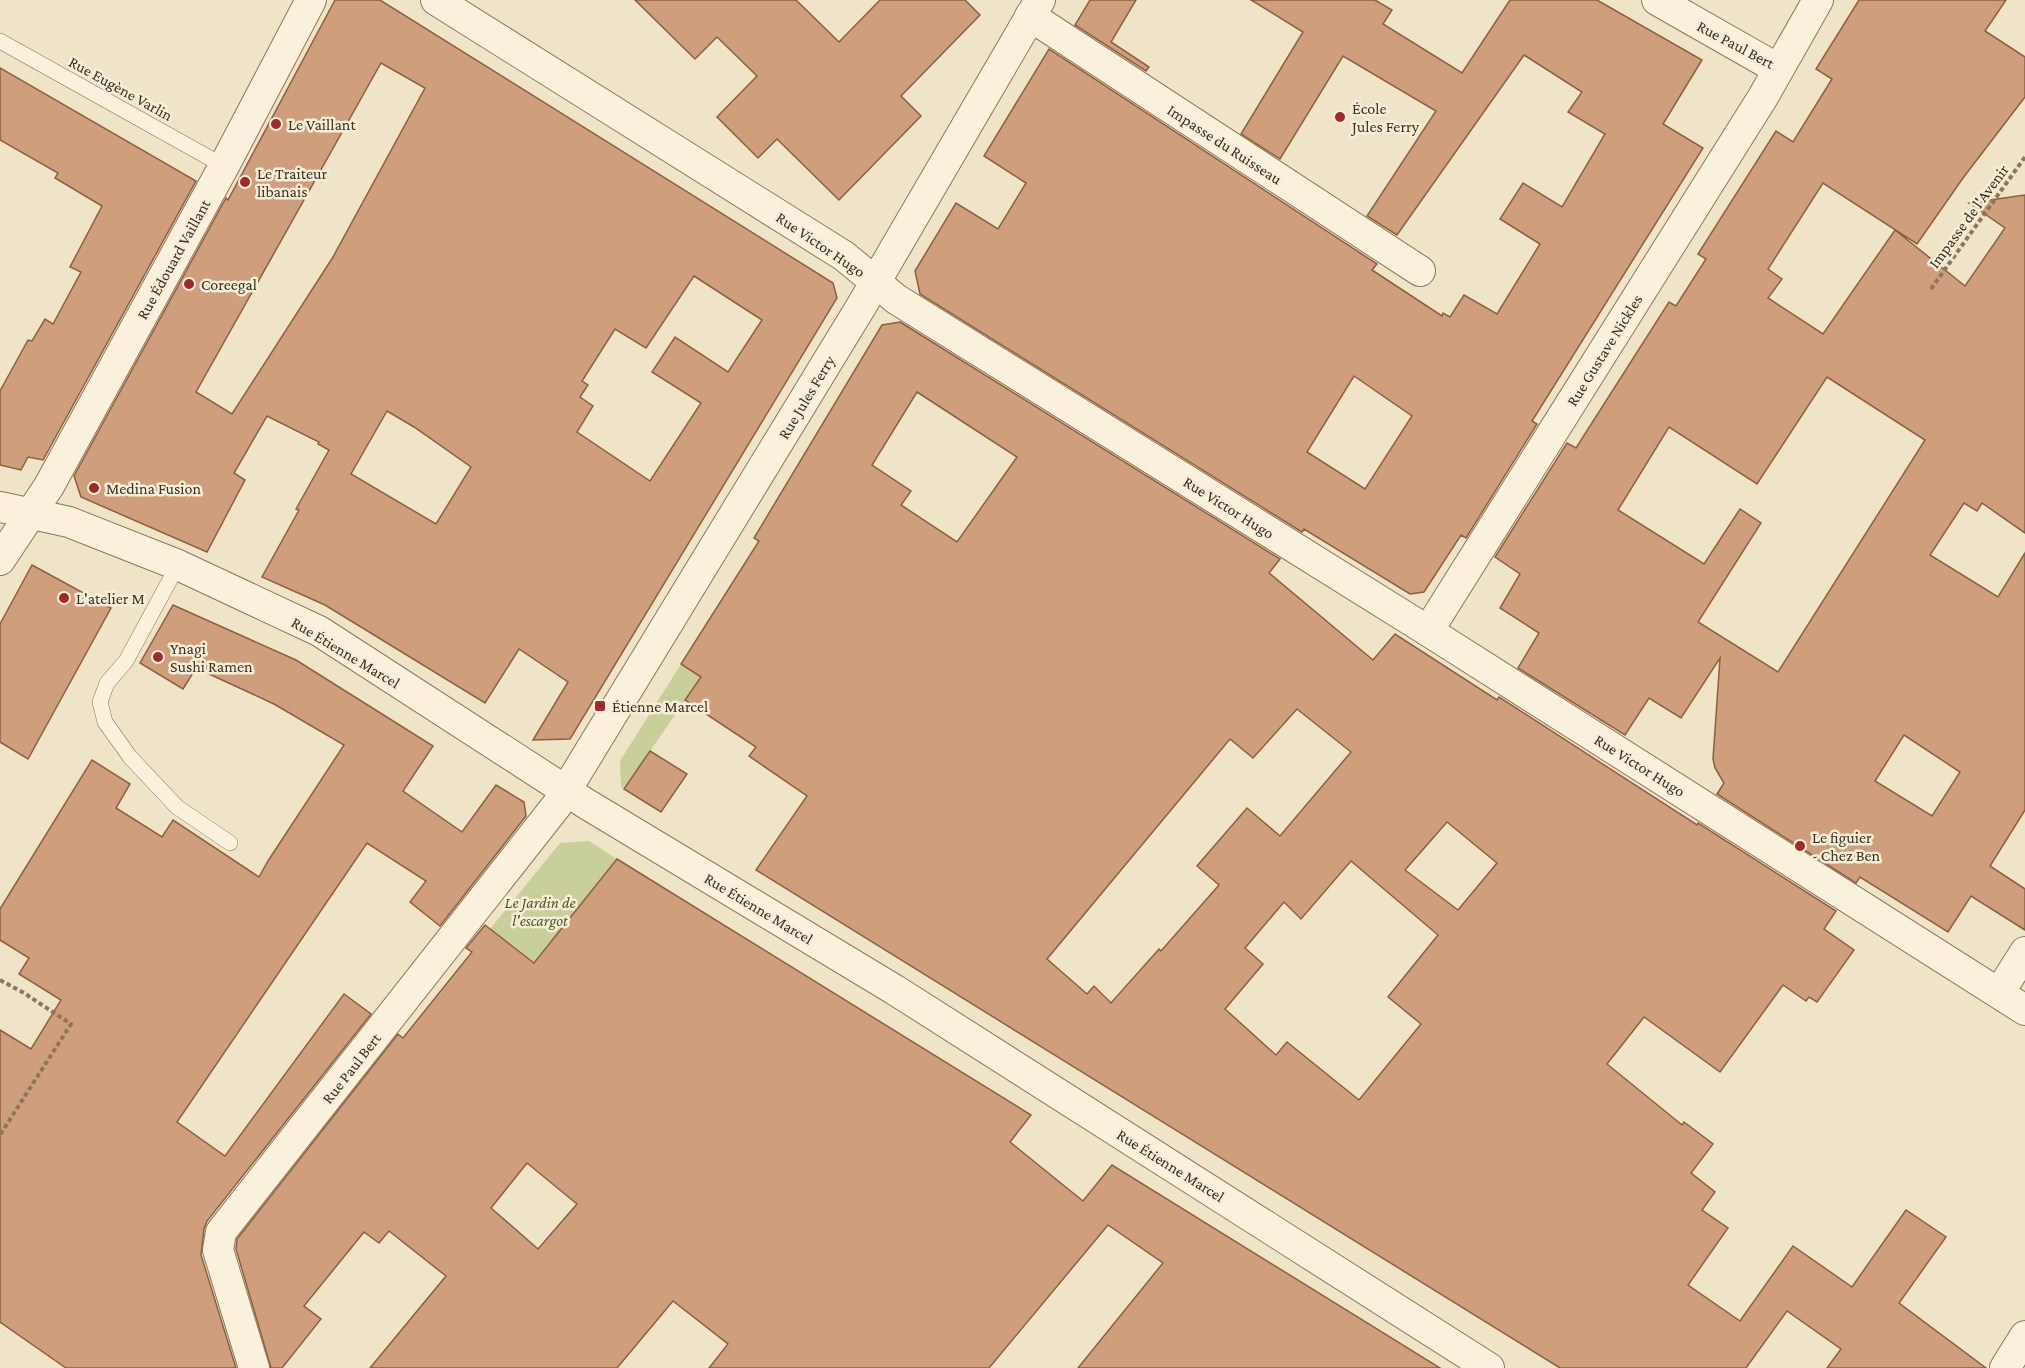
<svg xmlns="http://www.w3.org/2000/svg" width="2025" height="1368" viewBox="0 0 2025 1368" font-family="'Crimson Pro',serif">
<style>
.green{fill:#c9cf9b}
.building{fill:#cf9f7d;stroke:#8d5f41;stroke-width:1.5;fill-rule:evenodd}
.lines{fill:none;stroke-linecap:round;stroke-linejoin:round}
.lane-casing{stroke:#8d765c;stroke-width:16}
.street-casing{stroke:#8d765c;stroke-width:32}
.path{stroke:#8d765c;stroke-width:4;stroke-dasharray:4.5 3;stroke-linecap:butt}
.lane{stroke:#faf1dc;stroke-width:15}
.street{stroke:#faf1dc;stroke-width:30}
.poi-dot{fill:#9e2a2b;stroke:#f7eed8;stroke-width:2}
.labels{text-anchor:middle;stroke-width:5;stroke-linejoin:round;paint-order:stroke}
.street-label{font-size:16px;fill:#3d2e20;stroke:#f7eed8}
.poi-label{font-size:16px;fill:#3d2e20;stroke:#f7eed8;text-anchor:start}
.park-label{font-size:16px;font-style:italic;fill:#4d5a26;stroke:#f7eed8}
</style>
<rect width="100%" height="100%" fill="#f0e4c8"/>
<g class="green">
<polygon points="681,664 701,677 624,789 621,787 620,761"/>
<polygon points="589,841 617,859 534,962 490,929 560,843"/>
</g>
<g class="building">
<path d="M335,0H380L833,283L837,298L570,739L533,740L568,682L519,649L485,703L325,605L262,577L299,510L296,509L329,450L318,444L319,442L267,416L234,473L245,480L207,552L81,497L74,476L226,198L228,200ZM381,63L425,88L333,257L232,414L196,392ZM694,276L762,320L728,372L675,337L652,372L701,403L650,481L577,432L593,406L580,397L588,385L582,381L615,329L646,348ZM387,411L414,427L471,467L436,524L351,474Z"/>
<polygon points="635,0 796,0 839,42 880,0 965,0 980,15 901,96 921,116 839,200 777,139 758,158 717,117 757,76 717,37 695,59"/>
<polygon points="1090,0 1136,0 1111,42 1149,67 1146,71 1075,25"/>
<path d="M1251,0H1375L1392,10L1383,24L1462,73L1510,0H1597L1702,60L1663,124L1703,148L1532,421L1537,424L1466,538L1461,535L1424,592L1410,594L1304,529L1302,532L920,294L915,271L956,203L998,229L1026,183L984,156L1049,49L1377,264L1372,270L1442,316L1443,313L1450,317L1464,295L1497,314L1540,244L1500,219L1523,183L1562,207L1605,134L1568,112L1582,92L1524,55L1397,235L1367,216L1436,111L1343,56L1280,159L1241,134L1303,32ZM1354,376L1412,416L1365,489L1307,452Z"/>
<path d="M1859,0H2006L1985,31L2025,57V97L1963,178L1917,244L1823,183L1768,269L1782,279L1768,298L1823,334L1895,230L1965,286L2005,228L1969,203L2025,195V533L1982,503L1977,511L1964,503L1930,555L1998,597L2025,553V810L1990,866L2025,889V930L1971,896L1948,932L1860,877L1856,883L1717,794L1724,783L1715,768L1713,759L1720,658L1681,718L1649,698L1625,735L1518,668L1539,633L1500,608L1520,574L1495,557L1567,443L1576,448L1669,302L1676,306L1706,259L1698,254L1776,131L1793,142L1832,79L1816,69ZM1827,377L1925,440L1778,672L1698,622L1761,523L1740,509L1704,564L1618,510L1669,427L1757,484ZM1904,735L1960,772L1932,816L1875,781Z"/>
<polygon points="0,68 196,181 43,460 28,457 21,470 0,465 0,391 28,340 32,341 45,319 53,324 81,272 70,267 102,206 55,178 58,173 0,140"/>
<path d="M900,322L1280,559L1269,573L1373,660L1395,634L1497,700L1499,697L1697,825L1698,823L1836,911L1824,929L1854,950L1817,1002L1809,997L1806,1001L1783,985L1720,1072L1644,1017L1607,1064L1682,1125L1684,1122L1713,1144L1691,1173L1715,1192L1702,1210L1728,1228L1688,1285L1740,1321L1793,1246L1852,1287L1906,1210L1946,1237L1899,1303L1986,1368H1827L1841,1349L1787,1311L1746,1368H1560L756,870L807,796L749,756L756,747L685,700L701,677L681,664L759,541L754,538L882,325ZM917,392L1017,457L957,542L901,505L911,491L872,465ZM1297,709L1351,752L1280,836L1247,808L1197,866L1219,885L1161,951L1159,949L1111,1003L1094,986L1087,994L1047,959L1230,739L1253,758ZM1447,822L1497,863L1458,910L1405,870ZM1351,861L1438,935L1388,997L1421,1024L1359,1100L1287,1042L1276,1055L1225,1009L1263,964L1245,948L1284,902L1301,919Z"/>
<polygon points="32,565 111,608 28,759 0,742 0,624"/>
<polygon points="173,605 296,660 433,746 403,791 462,832 496,785 524,802 526,816 440,926 410,902 426,881 367,843 177,1122 225,1156 344,994 371,1014 207,1221 204,1229 201,1255 236,1368 66,1368 0,1322 0,1030 31,1049 61,1000 19,974 29,958 0,940 0,909 92,760 130,784 116,808 162,837 173,820 259,877 268,861 344,745 274,704 196,668 183,689 140,663"/>
<polygon points="650,751 687,774 661,812 624,789"/>
<path d="M617,859L1031,1115L1010,1142L1083,1201L1112,1165L1440,1368H1078L1163,1263L1108,1225L989,1368H709L728,1344L673,1301L617,1368H370L446,1276L389,1231L379,1243L364,1232L304,1306L321,1319L282,1368H271L236,1249L237,1239L398,1034L403,1038L472,952L466,948L485,925L534,963ZM527,1163L577,1204L538,1249L491,1208Z"/>
</g>
<g class="lines">
<defs>
<g id="lane">
<polyline points="0,41 224,166"/>
<polyline points="178,565 126,661 107,683 100,702 105,722 130,757 177,807 230,843"/>
</g>
<g id="street">
<polyline points="436,0 844,256 896,299 1428,631 2025,1010"/>
<polyline points="1657,0 1778,69"/>
<polyline points="1030,16 1420,271"/>
<polyline points="0,507 69,522 178,565 319,631 585,803 895,990 1489,1368"/>
<polyline points="0,560 49,486 224,166 311,0"/>
<polyline points="1428,631 1763,97 1818,0"/>
<polyline points="1999,993 2025,952"/>
<polyline points="254,1368 218,1250 221,1232 557,805 862,305 1040,0"/>
<polyline points="2005,1368 2025,1336"/>
</g>
</defs>
<use href="#lane" class="lane-casing"/>
<use href="#street" class="street-casing"/>
<g class="path">
<polyline points="1931,289 2025,157"/>
<polyline points="0,980 24,993 71,1024 0,1135"/>
</g>
<use href="#lane" class="lane"/>
<use href="#street" class="street"/>
</g>
<g class="poi-dot">
<circle cx="1340" cy="117" r="6"/>
<circle cx="276" cy="124" r="6"/>
<circle cx="245" cy="182" r="6"/>
<circle cx="189" cy="284" r="6"/>
<circle cx="94" cy="488" r="6"/>
<circle cx="64" cy="598" r="6"/>
<circle cx="158" cy="657" r="6"/>
<rect x="594" y="700" width="12" height="12" rx="3"/>
<circle cx="1800" cy="846" r="6"/>
</g>
<g class="labels">
<g class="street-label">
<text transform="translate(1736 44) rotate(28)" y="6">Rue Paul Bert</text>
<text transform="translate(121 88) rotate(29)" y="6">Rue Eugène Varlin</text>
<text transform="translate(1225 144) rotate(33)" y="6">Impasse du Ruisseau</text>
<text transform="translate(1968 216) rotate(-54)" y="6">Impasse de l'Avenir</text>
<text transform="translate(821 244) rotate(34)" y="6">Rue Victor Hugo</text>
<text transform="translate(173 259) rotate(-61)" y="6">Rue Édouard Vaillant</text>
<text transform="translate(1604 350) rotate(-58)" y="6">Rue Gustave Nickles</text>
<text transform="translate(806 397) rotate(-59)" y="6">Rue Jules Ferry</text>
<text transform="translate(1229 507) rotate(32)" y="6">Rue Victor Hugo</text>
<text transform="translate(346 652) rotate(31)" y="6">Rue Étienne Marcel</text>
<text transform="translate(1640 765) rotate(32)" y="6">Rue Victor Hugo</text>
<text transform="translate(759 908) rotate(31)" y="6">Rue Étienne Marcel</text>
<text transform="translate(351 1068) rotate(-52)" y="6">Rue Paul Bert</text>
<text transform="translate(1171 1165) rotate(32)" y="6">Rue Étienne Marcel</text>
</g>
<g class="poi-label">
<text x="1352" y="114">École<tspan x="1352" dy="18">Jules Ferry</tspan></text>
<text x="288" y="130">Le Vaillant</text>
<text x="257" y="179">Le Traiteur<tspan x="257" dy="18">libanais</tspan></text>
<text x="201" y="290">Coreegal</text>
<text x="106" y="494">Medina Fusion</text>
<text x="76" y="604">L'atelier M</text>
<text x="170" y="654">Ynagi<tspan x="170" dy="18">Sushi Ramen</tspan></text>
<text x="612" y="712">Étienne Marcel</text>
<text x="1812" y="843">Le figuier<tspan x="1812" dy="18">- Chez Ben</tspan></text>
</g>
<g class="park-label">
<text x="540" y="908">Le Jardin de<tspan x="540" dy="18">l'escargot</tspan></text>
</g>
</g>
</svg>
